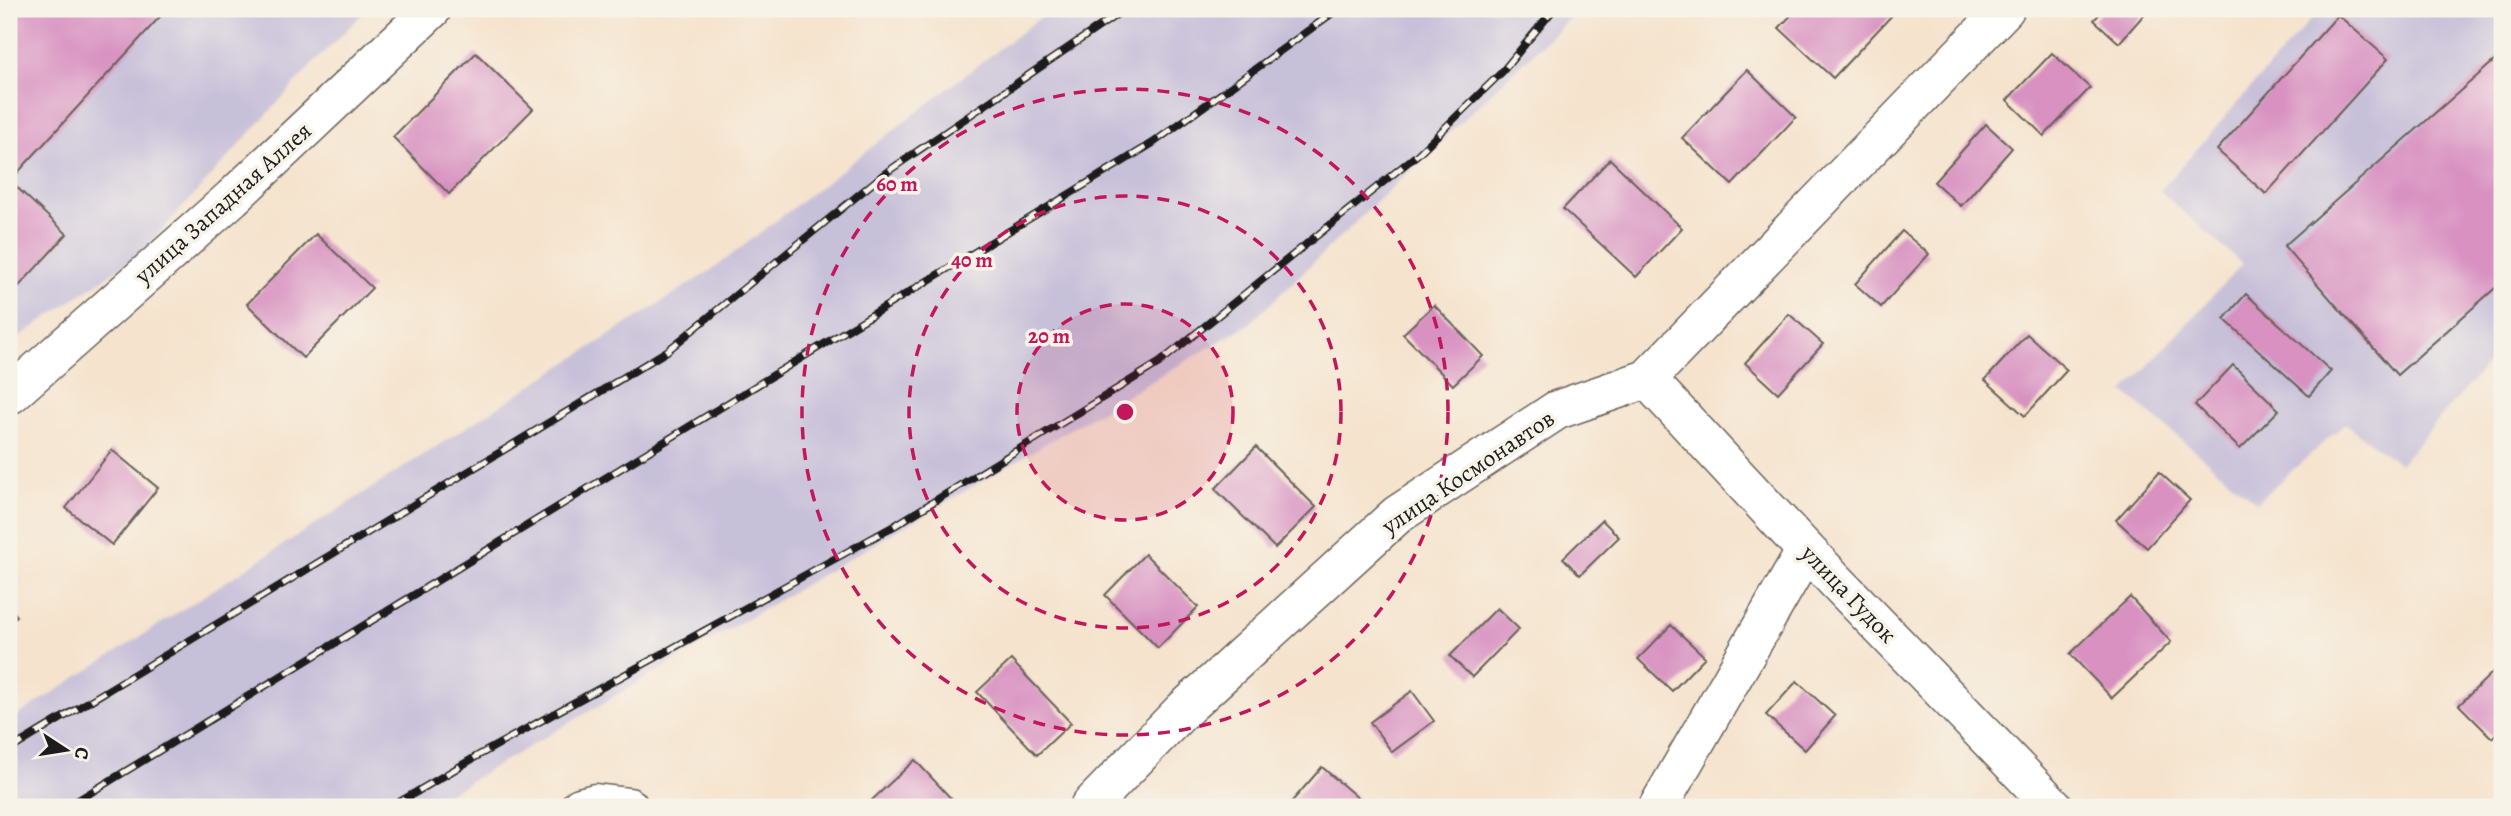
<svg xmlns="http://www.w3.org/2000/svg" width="2511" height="816" viewBox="0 0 2511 816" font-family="Alegreya,serif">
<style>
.industrial{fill:#c7c0d9}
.building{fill:#d891c1}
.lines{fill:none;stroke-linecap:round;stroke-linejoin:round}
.minor-casing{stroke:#68625a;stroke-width:41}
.minor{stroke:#fff;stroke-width:38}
.rail-casing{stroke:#1c1c1c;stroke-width:8}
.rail{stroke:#f7f3e8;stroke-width:5;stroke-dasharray:16;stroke-linecap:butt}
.ring{fill:none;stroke:#c2185b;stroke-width:3.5;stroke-dasharray:12 9}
.labels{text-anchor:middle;stroke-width:7;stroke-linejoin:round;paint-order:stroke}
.street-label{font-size:24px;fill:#1c1c1c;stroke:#f7f3e8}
.centre{fill:#c2185b;stroke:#f7f3e8;stroke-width:3.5}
.ring-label{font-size:21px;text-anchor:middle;font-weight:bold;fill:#c2185b;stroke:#f7f3e8;stroke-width:7;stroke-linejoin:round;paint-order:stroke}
</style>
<rect width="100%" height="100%" fill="#f7f3e8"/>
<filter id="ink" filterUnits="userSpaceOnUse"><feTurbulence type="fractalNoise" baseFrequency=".0143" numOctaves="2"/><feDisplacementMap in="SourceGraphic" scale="14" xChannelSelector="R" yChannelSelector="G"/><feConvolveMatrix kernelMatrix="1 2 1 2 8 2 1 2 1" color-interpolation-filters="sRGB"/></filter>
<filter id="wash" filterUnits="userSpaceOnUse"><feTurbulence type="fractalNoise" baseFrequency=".00686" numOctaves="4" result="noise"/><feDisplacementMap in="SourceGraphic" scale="28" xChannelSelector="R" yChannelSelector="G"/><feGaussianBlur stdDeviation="1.57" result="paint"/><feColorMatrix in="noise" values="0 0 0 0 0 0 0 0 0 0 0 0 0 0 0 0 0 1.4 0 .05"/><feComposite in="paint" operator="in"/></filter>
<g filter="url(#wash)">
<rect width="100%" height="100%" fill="#f5e3cd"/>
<g class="industrial">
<polygon points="9,9 367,9 311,66 142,252 9,344"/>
<polygon points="1051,9 1579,9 1249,324 426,807 9,807 9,721 716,267"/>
<polygon points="2320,9 2502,9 2502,347 2400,464 2345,424 2256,502 2124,392 2242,264 2160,191"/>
</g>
<g id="blocks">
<g class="building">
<polygon points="9,9 167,9 10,181 67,234 9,297"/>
<polygon points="1797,9 1894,9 1896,11 1833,78 1779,28"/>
<polygon points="2104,9 2146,9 2148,10 2119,43 2094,20"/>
<polygon points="2338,15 2388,59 2266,194 2217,150"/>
<polygon points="476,53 533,109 449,194 393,137"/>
<polygon points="2052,53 2090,88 2044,136 2007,100"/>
<polygon points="2502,54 2502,282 2397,375 2284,246"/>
<polygon points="1747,70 1796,117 1732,185 1682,138"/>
<polygon points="1986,124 2012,148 1961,206 1934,182"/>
<polygon points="1610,159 1682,228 1636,277 1563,209"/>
<polygon points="1902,231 1929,254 1881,307 1855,284"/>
<polygon points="316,234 372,288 303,358 247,304"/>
<polygon points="2246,294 2331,371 2309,396 2224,319"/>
<polygon points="1434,305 1483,356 1453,385 1403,334"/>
<polygon points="1789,314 1823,344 1778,393 1745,363"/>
<polygon points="2027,334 2067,370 2025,416 1985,380"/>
<polygon points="2233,365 2279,410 2240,449 2195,405"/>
<polygon points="1256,447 1316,507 1275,548 1215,489"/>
<polygon points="112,450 158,488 112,545 66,508"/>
<polygon points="2159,472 2190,500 2147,548 2116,520"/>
<polygon points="1602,520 1619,537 1580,575 1563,558"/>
<polygon points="1145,554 1198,607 1158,648 1105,595"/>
<polygon points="2130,597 2171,642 2112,698 2070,654"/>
<polygon points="9,607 17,616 9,623"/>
<polygon points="1497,608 1519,629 1472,677 1450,656"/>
<polygon points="1671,625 1705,657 1672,691 1638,659"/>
<polygon points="1011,660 1071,723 1037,755 977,692"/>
<polygon points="2502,663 2502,728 2492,738 2459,705"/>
<polygon points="1797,681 1835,716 1805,750 1766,715"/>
<polygon points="1412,691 1434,721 1392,752 1370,722"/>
<polygon points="915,760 959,807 879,807 872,800"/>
<polygon points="1322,767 1359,799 1351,807 1287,807"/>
</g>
</g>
</g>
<g filter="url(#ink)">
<use href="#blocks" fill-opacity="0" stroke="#68625a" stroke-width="2"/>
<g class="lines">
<defs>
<g id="minor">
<polyline points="1647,379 1806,550 2054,807"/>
<polyline points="11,394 232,198 432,9"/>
<polyline points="580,807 595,803 629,807"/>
<polyline points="1089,807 1182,711 1397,515 1557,410 1647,379 2005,9"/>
<polyline points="1658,807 1806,550"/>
</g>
</defs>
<use href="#minor" class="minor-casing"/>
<use href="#minor" class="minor"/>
<defs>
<g id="rail">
<polyline points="9,750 667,351 884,174 1125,9"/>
<polyline points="67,807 1153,143 1338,9"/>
<polyline points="391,807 479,755 894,526 1159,363 1418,154 1502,72 1554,9"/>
</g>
</defs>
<use href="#rail" class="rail-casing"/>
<use href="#rail" class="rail"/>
</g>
</g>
<circle cx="1125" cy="412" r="108" fill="#c2185b" fill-opacity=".12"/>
<g class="ring">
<circle cx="1125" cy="412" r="108"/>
<circle cx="1125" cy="412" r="216"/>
<circle cx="1125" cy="412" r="323"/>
</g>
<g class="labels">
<g class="street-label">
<text transform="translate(223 203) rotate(-42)" y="8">улица Западная Аллея</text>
<text transform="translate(1468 472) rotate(-34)" y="8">улица Космонавтов</text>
<text transform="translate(1849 594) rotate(46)" y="8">улица Гудок</text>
</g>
</g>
<circle cx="1125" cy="412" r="10" class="centre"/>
<g class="ring-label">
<text x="897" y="191">60 m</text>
<text x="972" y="267">40 m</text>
<text x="1049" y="343">20 m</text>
</g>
<rect width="2511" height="816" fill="none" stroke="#f7f3e8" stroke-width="35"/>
<g transform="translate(66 750) rotate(102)" stroke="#f7f3e8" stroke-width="5" paint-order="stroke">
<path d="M0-5L12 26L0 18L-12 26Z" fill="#1c1c1c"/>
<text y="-10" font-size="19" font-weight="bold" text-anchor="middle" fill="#1c1c1c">С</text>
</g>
</svg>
